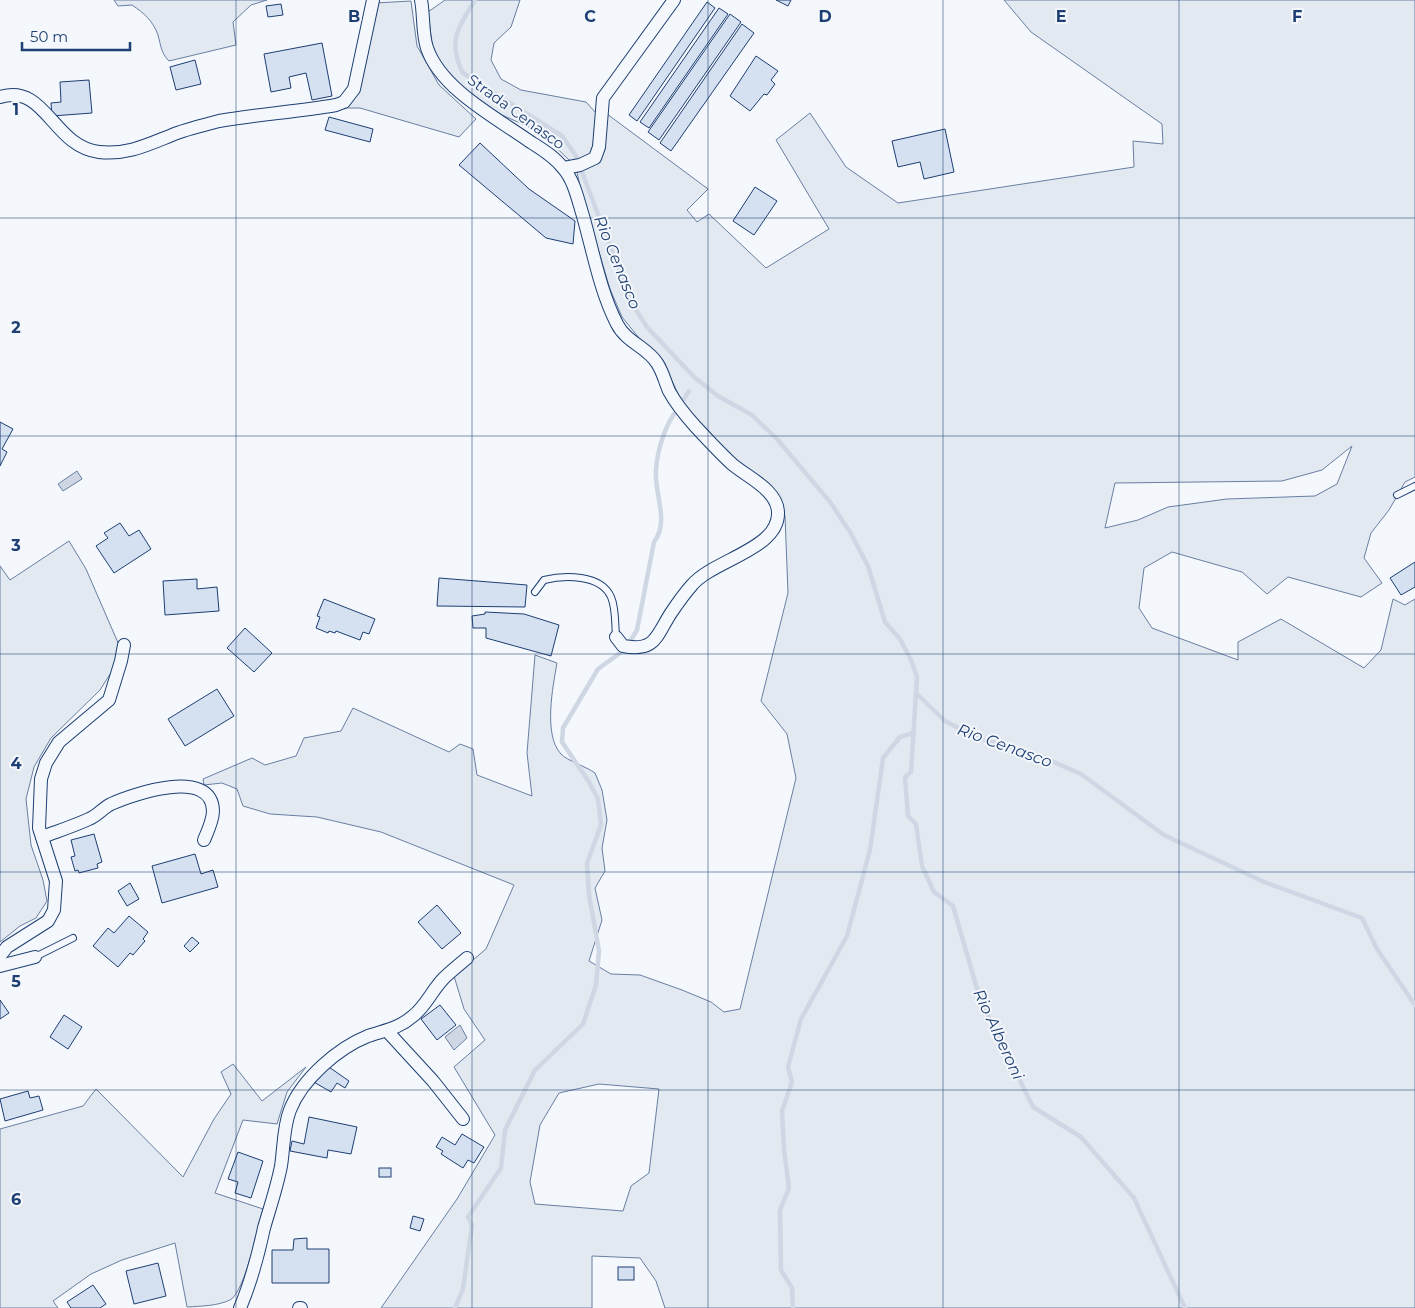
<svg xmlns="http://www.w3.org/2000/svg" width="1415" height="1308" viewBox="0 0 1415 1308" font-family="Montserrat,sans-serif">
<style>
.green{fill:#e3e9f0;stroke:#687fa3;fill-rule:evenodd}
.water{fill:#cfd7e4;stroke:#687fa3}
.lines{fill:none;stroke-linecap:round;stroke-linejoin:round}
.stream{stroke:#cfd7e4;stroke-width:4.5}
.building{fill:#d5e0f0;stroke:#1d3f73}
.lane-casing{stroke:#1d3f73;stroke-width:8}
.street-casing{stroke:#1d3f73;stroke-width:14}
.lane{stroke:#f4f7fb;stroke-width:6}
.street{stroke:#f4f7fb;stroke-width:12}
.grid{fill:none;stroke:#1d3f73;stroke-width:1;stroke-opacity:0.55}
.labels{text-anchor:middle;stroke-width:4;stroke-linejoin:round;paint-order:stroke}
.street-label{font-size:15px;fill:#1d3f73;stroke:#f4f7fb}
.water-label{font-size:16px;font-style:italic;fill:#1d3f73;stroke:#f4f7fb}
.grid-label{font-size:16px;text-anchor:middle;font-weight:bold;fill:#1d3f73;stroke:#f4f7fb;stroke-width:4;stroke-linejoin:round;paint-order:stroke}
</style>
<rect width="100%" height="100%" fill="#f4f7fb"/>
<g class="green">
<path d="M114,0H267L251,5L233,22L236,45L169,61C161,53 161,46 158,35C153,21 144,13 132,5L118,6Z"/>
<polygon points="445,0 520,0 511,27 494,43 491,60 501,79 521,90 586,102 596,113 592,155 573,162 569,160 540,132 502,115 454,82 443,69 432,44 428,12"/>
<path d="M1004,0H1415V477L1405,482L1389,510L1371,533L1364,558L1382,583L1361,597L1288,577L1267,594L1242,572L1172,552L1144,568L1139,608L1152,628L1238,660V642L1281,619L1364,668L1381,650L1393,599L1405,605L1415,599V1308H665L656,1281L640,1258L592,1256V1308H381L457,1199L495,1135L454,1067L485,1040L464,1009L454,976L486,949L514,885L381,832L317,817L270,814L243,806L237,789L222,783L204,785L203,779L252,758L265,765L296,756L304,738L341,731L353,708L449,752L460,744L473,749L477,775L532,796L527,753L535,655L557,663C553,686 543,735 561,754C566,760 587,767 595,773L602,790L607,820L602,848L605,871L595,888L602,920L589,961L611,974L640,975L682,990L711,1002L724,1012L740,1009L796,778L787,734L761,701L788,593L785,516L778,499L736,462L685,409L669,374L657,354L639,338L622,317L610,289L582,195L577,172L598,160L603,111L708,189L687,210L697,222L709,214L766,268L829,229L776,140L810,113L846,167L898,203L1134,167L1133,141L1163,144L1162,124L1031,32ZM1352,446L1337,484L1315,496L1227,499L1168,507L1138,520L1105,528L1115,483L1282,481L1322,470ZM599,1084L659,1089L649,1173L631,1186L623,1211L535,1204L530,1182L540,1125L559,1093Z"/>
<polygon points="411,1 417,46 439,85 476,119 459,137 360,108 345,108 375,3"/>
<polygon points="69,541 86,569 119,645 114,668 100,690 51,738 34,767 26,799 31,845 43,880 47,901 36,918 20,926 0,942 0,566 10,580"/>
<path d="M233,1064L262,1101L306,1067L287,1092L277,1124L243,1120L215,1193L263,1209C258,1226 245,1292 230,1300C217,1306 202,1306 187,1307L175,1243L122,1260L91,1274L53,1301L58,1308H0V1129L83,1106L96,1089L183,1177L214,1119L231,1094L221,1072Z"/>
</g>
<g class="water">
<polygon points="77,471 82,479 63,491 58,484"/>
<polygon points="460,1025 467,1038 454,1050 445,1037"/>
</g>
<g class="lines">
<g class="stream">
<path d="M475,0C458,28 447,42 463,73L562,136L578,159"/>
<polyline points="582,172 632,304 647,327 695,378 718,396 752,415 777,439 830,502 850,532 868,566 885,622 900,639 911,660 917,677 911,772 905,777 908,816 916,824 922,866 934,892 953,906 980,999 1033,1107 1081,1137 1134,1198 1185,1308"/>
<polyline points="684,399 689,391"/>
<path d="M629,643L637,630L654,542C670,521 654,494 656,470C657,452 664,429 674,414"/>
<polyline points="917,694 945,721 975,737 1040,756 1081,774 1164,835 1264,882 1362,918 1377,949 1415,1005"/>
<polyline points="455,1308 463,1289 472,1225 468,1217 501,1168 505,1130 535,1070 583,1024 596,985 599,951 589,895 587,863 601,825 598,799 589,782 562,742 563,728 598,669 620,653"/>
<polyline points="793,1308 792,1288 781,1270 780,1210 789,1188 784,1150 782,1111 792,1082 788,1067 801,1019 847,936 870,850 883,758 900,737 914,733"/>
</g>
</g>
<g class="building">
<polygon points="776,0 791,0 788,6"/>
<polygon points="707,2 715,8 637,121 629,115"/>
<polygon points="281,4 283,15 268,17 266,6"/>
<polygon points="719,8 728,14 649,128 640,122"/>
<polygon points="730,14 741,22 659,140 648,132"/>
<polygon points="742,24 754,33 671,151 660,143"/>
<polygon points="322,43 332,96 312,100 306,73 289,77 291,88 271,92 264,54"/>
<polygon points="756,56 778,71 771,80 775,84 767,95 764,94 750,111 730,96"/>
<polygon points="195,60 201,84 176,90 170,67"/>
<polygon points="89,80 92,113 52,116 51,103 61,102 60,82"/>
<polygon points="329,117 373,129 370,142 325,130"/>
<polygon points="945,129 954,172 924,179 920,162 898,167 892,141"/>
<polygon points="480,143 529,189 575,221 573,244 546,238 459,165"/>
<polygon points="755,187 777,201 754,235 733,221"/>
<polygon points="0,422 13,429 2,449 7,452 0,466"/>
<polygon points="120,523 129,536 139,530 151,549 114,573 96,546 108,538 104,533"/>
<polygon points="1415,562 1415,587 1401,595 1390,578"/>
<polygon points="439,578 527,585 525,607 437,606"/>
<polygon points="197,579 197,589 217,587 219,611 165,615 163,581"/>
<polygon points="324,599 375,619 369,634 363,632 360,640 336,631 335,633 329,631 328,633 316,628 320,617 317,616"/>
<polygon points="485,612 524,614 559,625 551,656 486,638 486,628 473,628 472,616 485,614"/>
<polygon points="245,628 272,653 254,672 227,648"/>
<polygon points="217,689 234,716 185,746 168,719"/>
<polygon points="94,834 102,862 97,864 98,868 79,873 78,870 75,871 71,857 75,856 71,840"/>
<polygon points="195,854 201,874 213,870 218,887 162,903 152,866"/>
<polygon points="130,883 139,899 127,906 118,891"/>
<polygon points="437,905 461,933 442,949 418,922"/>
<polygon points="129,916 148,932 143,939 145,941 133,955 130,953 118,967 93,946 108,928 114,933"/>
<polygon points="192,937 199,943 190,952 184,946"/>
<polygon points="0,1000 9,1013 0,1019"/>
<polygon points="440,1005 456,1025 437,1040 421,1019"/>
<polygon points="64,1015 82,1027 68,1049 50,1037"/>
<polygon points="326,1065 349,1081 345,1088 337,1083 331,1092 312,1081"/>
<polygon points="28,1091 30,1098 39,1096 43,1110 5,1121 0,1099"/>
<polygon points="309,1117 357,1127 351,1154 328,1150 327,1158 290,1151 292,1141 304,1144"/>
<polygon points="462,1134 484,1147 474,1163 468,1160 463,1168 441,1154 443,1151 436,1147 442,1137 455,1145"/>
<polygon points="238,1152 263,1161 251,1198 235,1193 238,1182 228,1179"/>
<rect x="379" y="1168" width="12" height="9"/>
<polygon points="413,1216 424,1219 420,1231 410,1228"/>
<polygon points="307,1238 307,1249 329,1249 329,1283 272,1283 272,1250 293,1250 294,1239"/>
<polygon points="158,1263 166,1296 134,1304 126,1271"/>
<rect x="618" y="1267" width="16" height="13"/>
<polygon points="93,1285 106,1304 100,1308 71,1308 67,1302"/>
</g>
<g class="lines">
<defs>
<g id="lane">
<polyline points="1397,495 1415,486"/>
<path d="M535,592L544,580C564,575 601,574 611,597C616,608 615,625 616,637"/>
<polyline points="35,957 73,938"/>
</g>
<g id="street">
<path d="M421,0C424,15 422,33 427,48C441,89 495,117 529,141C540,148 554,156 563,168C574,180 578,200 583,216C593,251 600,291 617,324C626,342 647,347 657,363C663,372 665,382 669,391C676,404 686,416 695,426C707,439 719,452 732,464C747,477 778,490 778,513C779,549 713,560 692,585C684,594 677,604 671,613C656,636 656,652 623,646L616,637"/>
<path d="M0,97C46,83 52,146 99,152C127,155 147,145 172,135C186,129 204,125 219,121C258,114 297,112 336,105L344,102L354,89L373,0"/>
<polyline points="564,168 580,165 595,158 599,147 603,98 674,0"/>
<path d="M42,837C58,831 74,826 89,819C97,816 103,808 111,804C133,794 212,767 213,811C213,820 208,831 204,840"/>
<polyline points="0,956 7,947 48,921 54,910 56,881 39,828 41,779 46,763 59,742 109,700 121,661 124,645"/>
<polyline points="0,966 35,957"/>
<polyline points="388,1032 433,1081 463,1119"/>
<path d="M240,1308C251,1282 258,1256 264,1228C270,1207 277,1187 281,1166C284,1147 283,1128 290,1110C302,1079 338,1048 368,1036C385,1030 398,1029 413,1016C426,1006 432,990 444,978C451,971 459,965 467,958"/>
<polyline points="299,1308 301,1308"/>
</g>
</defs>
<use href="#lane" class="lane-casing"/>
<use href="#street" class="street-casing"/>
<use href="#lane" class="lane"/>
<use href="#street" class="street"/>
</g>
<path class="grid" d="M236,0V1308M472,0V1308M708,0V1308M943,0V1308M1179,0V1308M0,218H1415M0,436H1415M0,654H1415M0,872H1415M0,1090H1415"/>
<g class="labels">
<g class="street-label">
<text transform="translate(516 112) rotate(36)" y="5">Strada Cenasco</text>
</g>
<g class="water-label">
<text transform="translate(618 262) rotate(68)" y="6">Rio Cenasco</text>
<text transform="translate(1005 745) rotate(20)" y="6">Rio Cenasco</text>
<text transform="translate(999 1034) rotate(65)" y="6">Rio Alberoni</text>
</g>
</g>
<g class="grid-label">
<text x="354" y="22">B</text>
<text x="590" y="22">C</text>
<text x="825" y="22">D</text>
<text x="1061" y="22">E</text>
<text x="1297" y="22">F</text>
<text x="16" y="115">1</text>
<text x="16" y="333">2</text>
<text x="16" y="551">3</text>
<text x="16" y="769">4</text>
<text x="16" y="987">5</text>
<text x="16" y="1205">6</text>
</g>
<path d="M22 42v8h108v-8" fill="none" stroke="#1d3f73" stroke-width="2.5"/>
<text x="30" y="42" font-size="15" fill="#1d3f73" stroke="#f4f7fb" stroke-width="4" paint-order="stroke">50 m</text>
</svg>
